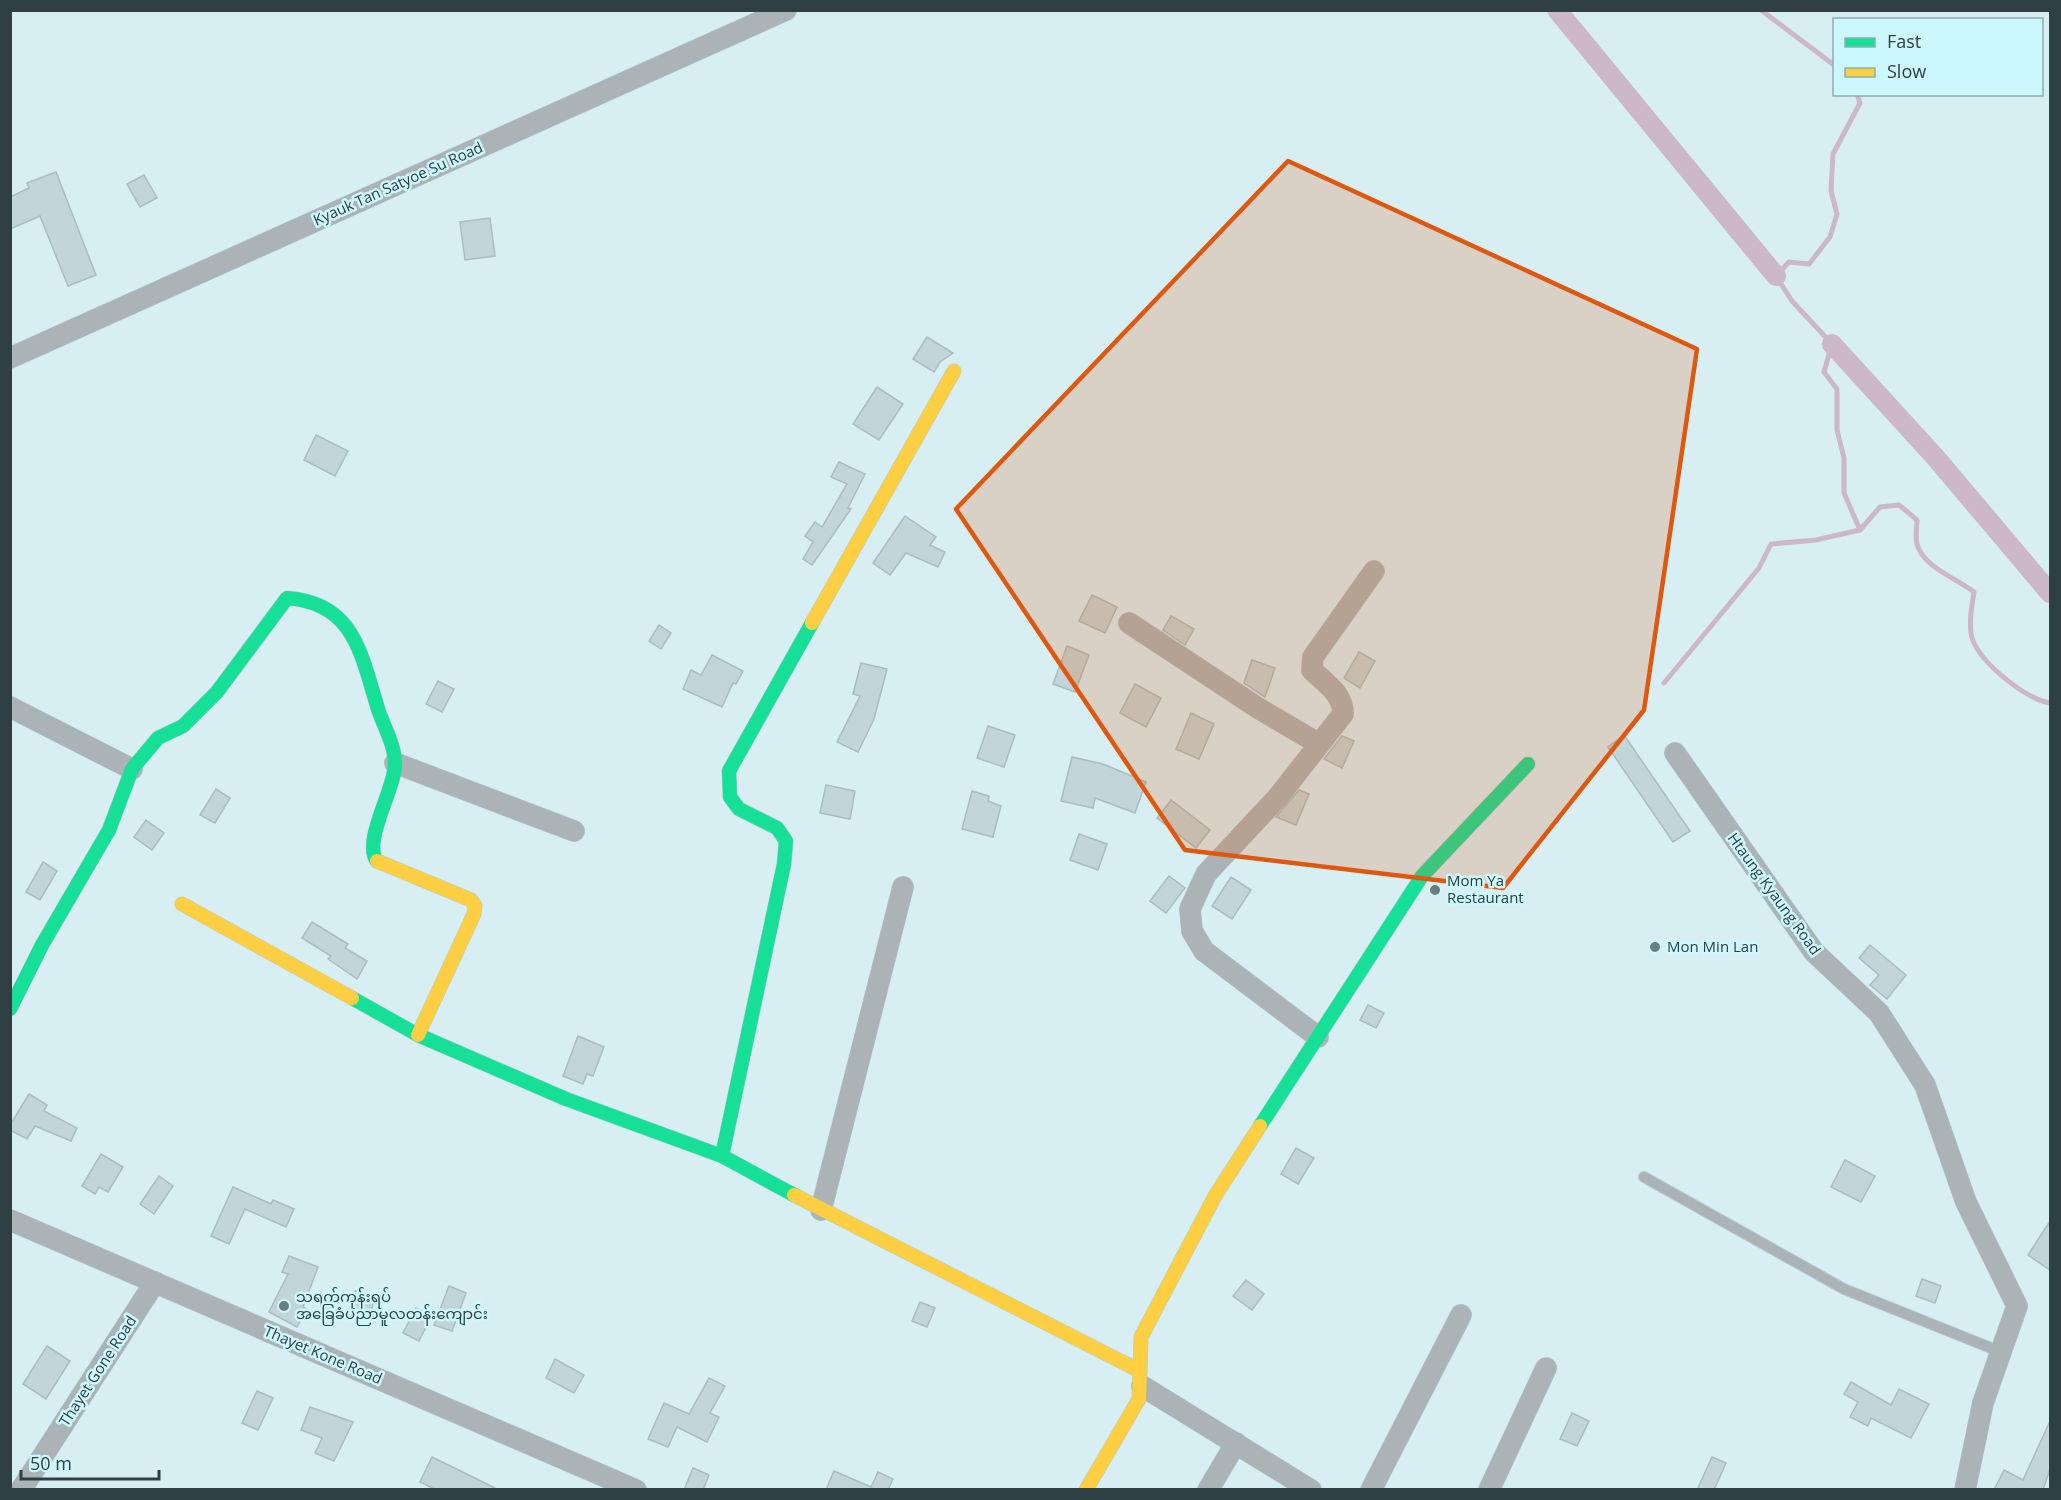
<svg xmlns="http://www.w3.org/2000/svg" width="2061" height="1500" viewBox="0 0 2061 1500" font-family="'Open Sans','Noto Sans Myanmar',sans-serif">
<style>
.lines{fill:none;stroke-linecap:round;stroke-linejoin:round}
.stream{stroke:#ccb8ca;stroke-width:5}
.canal{stroke:#ccb8ca;stroke-width:20}
.building{fill:#c2d5d8;stroke:#aabdc0;stroke-width:1.5}
.lane-casing{stroke:#b8cacd;stroke-width:12}
.street-casing{stroke:#b8cacd;stroke-width:22}
.fast-casing{stroke:#b8cacd;stroke-width:15}
.slow-casing{stroke:#b8cacd;stroke-width:15}
.lane{stroke:#aab4b6;stroke-width:10}
.street{stroke:#aab4b6;stroke-width:21}
.fast{stroke:#16e098;stroke-width:14}
.slow{stroke:#ffcf43;stroke-width:14}
.marked{fill:#df580f;fill-opacity:0.2;stroke:#df580f;stroke-width:4.5;stroke-linejoin:round}
.poi-dot{fill:#6a7d81;stroke:#ccf7fe;stroke-width:2}
.labels{text-anchor:middle;stroke-width:5;stroke-linejoin:round;paint-order:stroke}
.street-label{font-size:15px;fill:#2f4043;stroke:#ccf7fe}
.poi-label{font-size:15px;fill:#2f4043;stroke:#ccf7fe;text-anchor:start}
</style>
<rect width="100%" height="100%" fill="#d7eff3"/>
<g class="lines">
<g class="stream">
<polyline points="1761,10 1834,65"/>
<polyline points="1857,94 1860,103 1833,154 1831,191 1837,214 1830,237 1809,264 1789,262 1776,276 1792,301 1832,344 1824,372 1837,389 1837,430 1844,458 1844,493 1860,530"/>
<path d="M1664,683L1759,568L1771,544L1816,540L1860,530L1880,507L1899,505L1917,520C1917,527 1915,537 1917,544C1923,567 1956,578 1974,592C1972,606 1967,629 1974,643C1985,666 2026,699 2050,703"/>
</g>
<g class="canal">
<polyline points="1557,10 1776,276"/>
<polyline points="1832,344 1936,458 2050,593"/>
</g>
</g>
<g class="building">
<polygon points="56,172 96,275 68,286 40,216 10,229 10,197 29,188 27,183"/>
<polygon points="144,175 157,198 140,207 127,184"/>
<polygon points="490,218 495,256 465,260 460,222"/>
<polygon points="927,337 953,353 940,362 934,372 913,359"/>
<polygon points="877,387 903,404 879,440 853,424"/>
<polygon points="316,435 348,451 335,476 304,460"/>
<polygon points="839,462 865,474 848,508 851,509 812,565 803,559 813,542 805,536 815,522 822,527 847,484 831,477"/>
<polygon points="905,516 936,537 930,545 945,552 938,567 906,553 890,575 873,563"/>
<polygon points="1092,595 1117,607 1105,633 1079,621"/>
<polygon points="1171,616 1194,629 1185,645 1163,630"/>
<polygon points="659,625 671,633 661,649 649,641"/>
<polygon points="1067,646 1089,655 1075,692 1053,684"/>
<polygon points="1359,652 1375,661 1360,688 1344,678"/>
<polygon points="712,655 743,671 736,684 733,683 722,707 683,689 691,670 701,675"/>
<polygon points="1252,660 1275,668 1265,697 1244,683"/>
<polygon points="861,663 887,669 874,719 858,752 837,742 860,696 853,694"/>
<polygon points="438,681 454,689 442,712 426,704"/>
<polygon points="1135,684 1161,698 1146,727 1120,713"/>
<polygon points="1191,713 1214,724 1199,759 1176,749"/>
<polygon points="988,726 1015,735 1004,767 977,758"/>
<polygon points="1624,735 1690,831 1673,842 1608,747"/>
<polygon points="1342,736 1354,741 1342,768 1324,759"/>
<polygon points="1072,757 1103,764 1146,782 1135,813 1095,798 1093,808 1061,801"/>
<polygon points="826,785 855,791 850,819 820,813"/>
<polygon points="216,789 230,798 215,823 200,815"/>
<polygon points="1299,790 1309,794 1296,825 1276,817"/>
<polygon points="972,791 989,796 988,801 1001,806 993,837 962,829"/>
<polygon points="1171,800 1210,830 1196,848 1157,818"/>
<polygon points="146,820 164,833 152,850 134,837"/>
<polygon points="1079,834 1107,844 1098,870 1070,860"/>
<polygon points="43,862 57,871 40,900 26,892"/>
<polygon points="1169,876 1185,888 1166,913 1150,901"/>
<polygon points="1231,877 1251,890 1232,919 1212,906"/>
<polygon points="312,922 348,944 345,948 367,961 357,979 328,959 331,956 302,938"/>
<polygon points="1870,945 1906,975 1887,999 1870,985 1879,975 1859,958"/>
<polygon points="1368,1005 1384,1013 1376,1028 1360,1020"/>
<polygon points="578,1036 604,1047 593,1076 587,1074 583,1084 563,1076"/>
<polygon points="29,1094 47,1105 44,1111 77,1128 71,1141 35,1126 27,1139 10,1130 10,1125"/>
<polygon points="1296,1148 1314,1158 1298,1184 1281,1174"/>
<polygon points="101,1154 123,1167 108,1192 99,1187 95,1194 82,1186"/>
<polygon points="1845,1160 1875,1176 1861,1202 1831,1187"/>
<polygon points="159,1176 173,1186 154,1214 140,1204"/>
<polygon points="233,1187 271,1204 273,1200 294,1209 286,1227 245,1209 229,1244 211,1236"/>
<polygon points="2050,1221 2050,1270 2028,1255"/>
<polygon points="289,1256 318,1267 303,1307 307,1309 297,1327 269,1312 288,1274 282,1272"/>
<polygon points="1922,1279 1941,1286 1935,1303 1916,1296"/>
<polygon points="1246,1280 1264,1294 1252,1310 1233,1296"/>
<polygon points="449,1286 466,1293 452,1331 434,1325"/>
<polygon points="355,1291 375,1294 371,1314 352,1311"/>
<polygon points="920,1302 935,1308 927,1327 912,1321"/>
<polygon points="416,1308 432,1315 419,1341 403,1333"/>
<polygon points="47,1346 70,1361 46,1399 23,1384"/>
<polygon points="555,1359 584,1375 574,1393 546,1378"/>
<polygon points="709,1378 725,1386 710,1413 719,1417 707,1442 677,1427 668,1447 648,1439 664,1403 689,1414"/>
<polygon points="1851,1382 1891,1405 1899,1389 1929,1404 1911,1438 1871,1418 1868,1426 1850,1417 1858,1402 1844,1394"/>
<polygon points="257,1391 273,1398 258,1430 242,1423"/>
<polygon points="310,1407 353,1422 334,1461 315,1453 322,1438 301,1430"/>
<polygon points="1572,1413 1589,1421 1577,1446 1560,1439"/>
<polygon points="2050,1421 2050,1469 2043,1490 1994,1490 2004,1470 2023,1480"/>
<polygon points="432,1457 499,1490 436,1490 420,1482"/>
<polygon points="1712,1457 1726,1463 1714,1490 1697,1490"/>
<polygon points="693,1468 709,1475 703,1490 684,1490"/>
<polygon points="834,1471 871,1487 878,1472 893,1479 888,1490 826,1490"/>
</g>
<g class="lines">
<defs>
<polyline id="lane" points="1644,1177 1844,1289 2001,1352"/>
<g id="street">
<polyline points="10,358 786,10"/>
<polyline points="1129,623 1258,708 1319,744"/>
<polyline points="10,707 132,769"/>
<polyline points="1675,753 1814,952 1879,1013 1925,1085 1966,1202 2017,1306 1983,1403 1965,1490"/>
<polyline points="395,763 574,831"/>
<path d="M1318,1037L1204,951L1192,931L1190,909L1206,874L1278,797L1343,714C1343,693 1325,683 1312,670L1313,657L1374,571"/>
<polyline points="821,1210 903,887"/>
<polyline points="10,1220 636,1490"/>
<polyline points="1142,1386 1311,1490"/>
<polyline points="21,1490 155,1282"/>
<polyline points="1208,1490 1236,1443"/>
<polyline points="1371,1490 1461,1315"/>
<polyline points="1489,1490 1546,1368"/>
</g>
<g id="fast">
<polyline points="352,998 418,1035 566,1099 722,1156 794,1195"/>
<path d="M10,1009L42,945L109,830L132,769L158,738L183,726L217,692L287,598C356,603 361,656 379,712C385,729 395,746 395,764C395,789 362,842 377,861"/>
<polyline points="1260,1126 1422,876 1528,764"/>
<polyline points="722,1156 784,864 786,841 777,828 739,809 730,797 729,771 812,623"/>
</g>
<g id="slow">
<polyline points="812,623 954,371"/>
<polyline points="377,861 471,900 475,906 474,914 418,1035"/>
<polyline points="182,904 352,998"/>
<polyline points="794,1195 1140,1371"/>
<polyline points="1086,1490 1139,1399 1141,1337 1215,1196 1260,1126"/>
</g>
</defs>
<use href="#lane" class="lane-casing"/>
<use href="#street" class="street-casing"/>
<use href="#fast" class="fast-casing"/>
<use href="#slow" class="slow-casing"/>
<use href="#lane" class="lane"/>
<use href="#street" class="street"/>
<use href="#fast" class="fast"/>
<use href="#slow" class="slow"/>
</g>
<path class="marked" d="M1288,161L1697,349L1644,710L1503,888L1185,850L956,509Z"/>
<g class="poi-dot">
<circle cx="1435" cy="890" r="6"/>
<circle cx="1655" cy="947" r="6"/>
<circle cx="284" cy="1306" r="6"/>
</g>
<g class="labels">
<g class="street-label">
<text transform="translate(398 184) rotate(-24)" y="5">Kyauk Tan Satyoe Su Road</text>
<text transform="translate(1774 894) rotate(54)" y="5">Htaung Kyaung Road</text>
<text transform="translate(323 1355) rotate(23)" y="5">Thayet Kone Road</text>
<text transform="translate(98 1371) rotate(-57)" y="5">Thayet Gone Road</text>
</g>
<g class="poi-label">
<text x="1447" y="886">Mom Ya<tspan x="1447" dy="17">Restaurant</tspan></text>
<text x="1667" y="952">Mon Min Lan</text>
<text x="296" y="1302">သရက်ကုန်းရပ်<tspan x="296" dy="17">အခြေခံပညာမူလတန်းကျောင်း</tspan></text>
</g>
</g>
<rect width="2061" height="1500" fill="none" stroke="#2f4043" stroke-width="24"/>
<rect x="1833" y="18" width="210" height="78" fill="#ccf7fe" stroke="#8daeb3" stroke-width="1.5"/>
<rect x="1845" y="38" width="30" height="9" fill="#16e098" stroke="#8daeb3" stroke-width="1.5"/>
<text x="1887" y="48" font-size="18" fill="#2f4043">Fast</text>
<rect x="1845" y="68" width="30" height="9" fill="#ffcf43" stroke="#8daeb3" stroke-width="1.5"/>
<text x="1887" y="78" font-size="18" fill="#2f4043">Slow</text>
<path d="M21 1470v9h138v-9" fill="none" stroke="#2f4043" stroke-width="3"/>
<text x="30" y="1470" font-size="18" fill="#2f4043" stroke="#ccf7fe" stroke-width="4.5" paint-order="stroke">50 m</text>
</svg>
